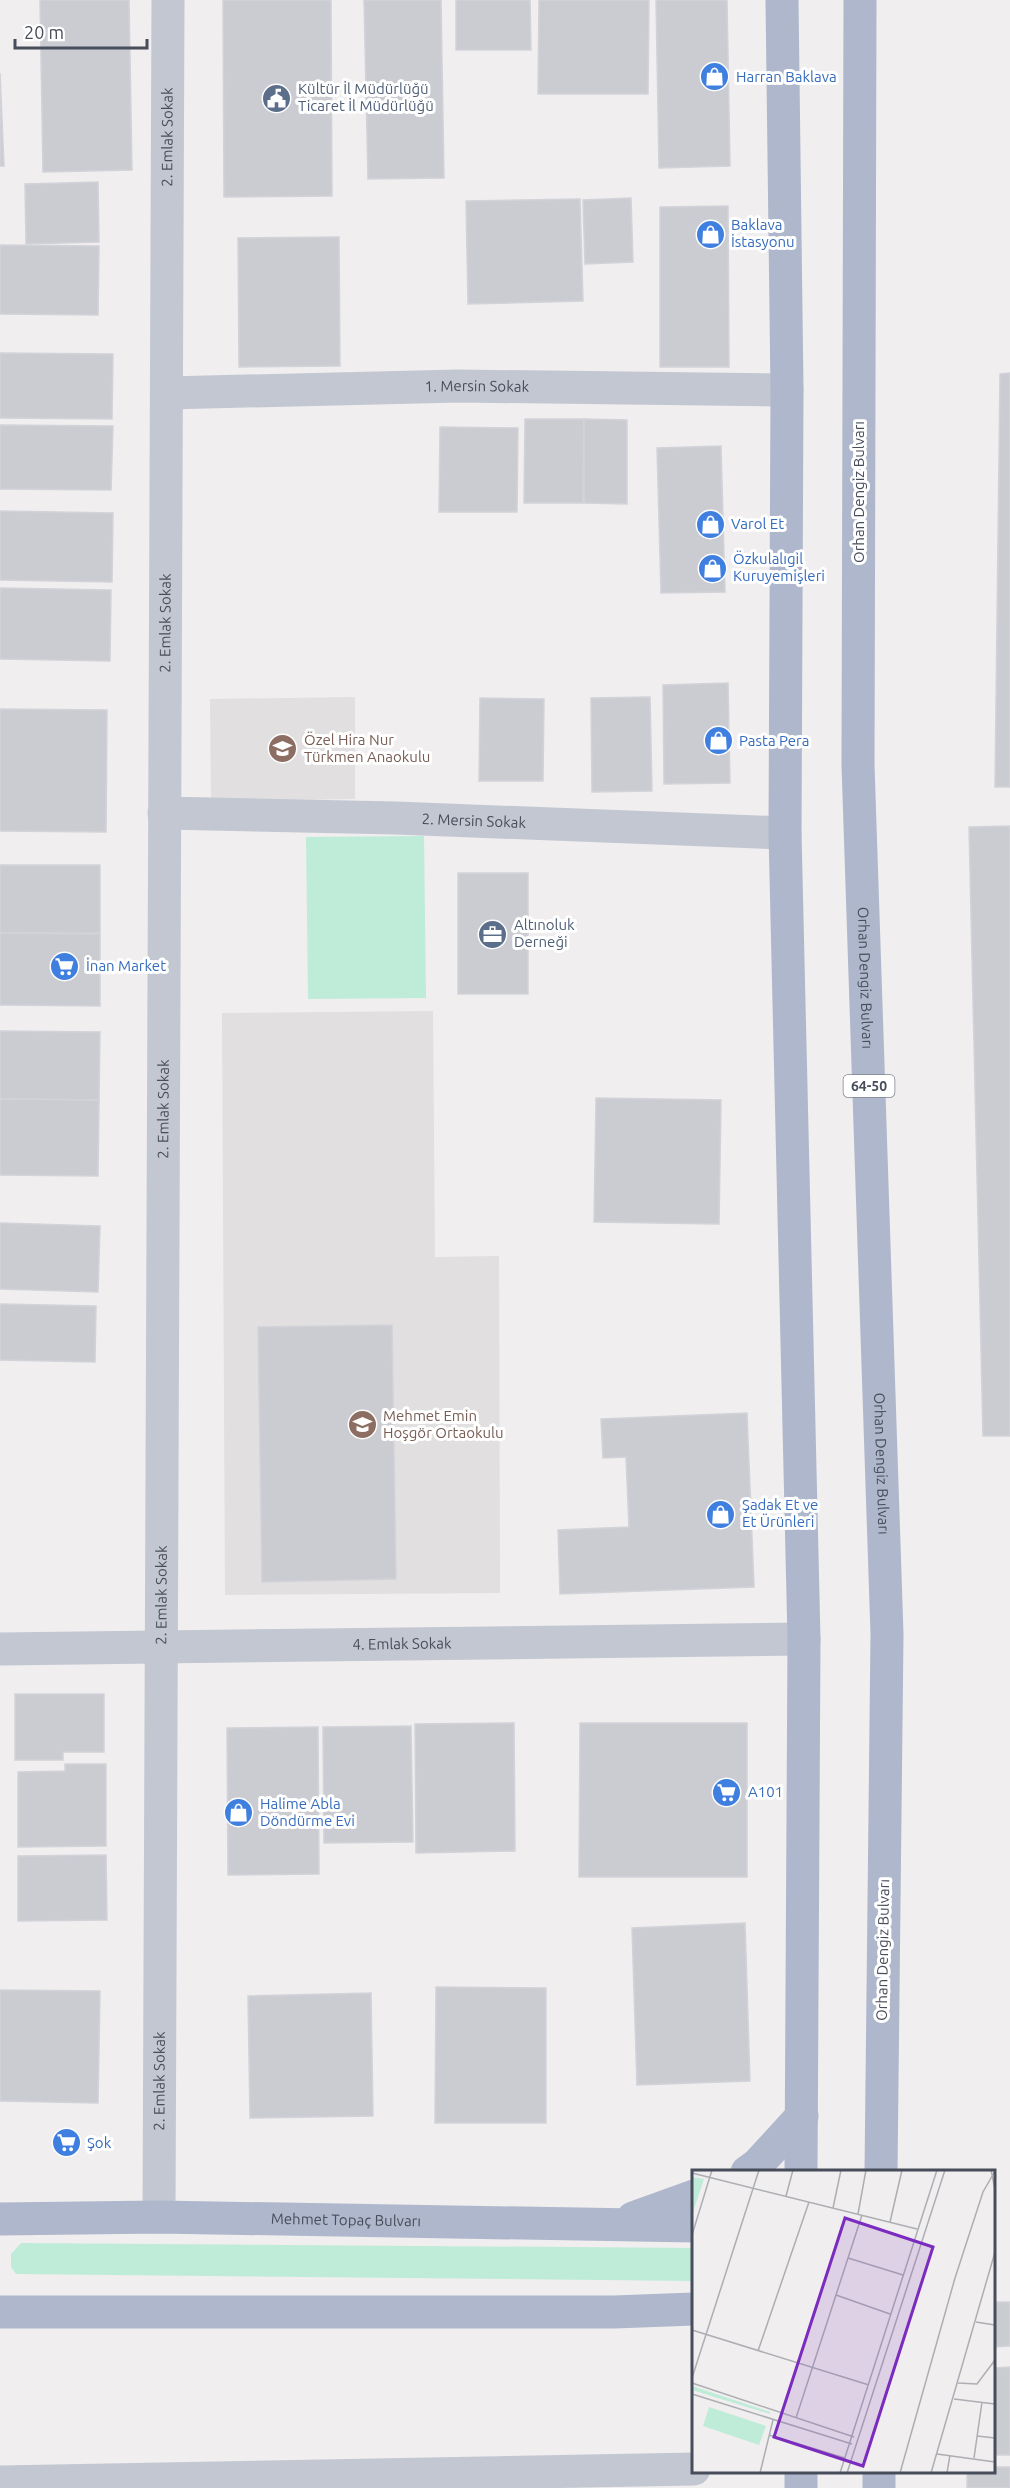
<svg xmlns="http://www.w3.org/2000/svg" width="1010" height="2488" viewBox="0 0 1010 2488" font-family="Ubuntu,sans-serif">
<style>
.education{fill:#e1dfdf}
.green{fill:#beecd9}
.building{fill:#cbccd2;stroke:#d2d3d9;stroke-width:1.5}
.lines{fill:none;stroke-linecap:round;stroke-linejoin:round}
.minor{stroke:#c2c7d2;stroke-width:33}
.major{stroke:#aeb7cb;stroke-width:33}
.labels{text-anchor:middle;stroke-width:6;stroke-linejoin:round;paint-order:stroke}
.shield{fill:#fff;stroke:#7e828c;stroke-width:1.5}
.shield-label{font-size:14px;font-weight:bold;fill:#474d5a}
.shop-label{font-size:15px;fill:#366cbe;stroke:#fff;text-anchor:start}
.service-label{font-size:15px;fill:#4e5e75;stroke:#fff;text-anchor:start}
.street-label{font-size:15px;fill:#474d5a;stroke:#fff}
.education-label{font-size:15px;fill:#785e54;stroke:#fff;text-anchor:start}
.inset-road{fill:none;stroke:#acaeb3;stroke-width:1.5}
.view{fill:#7b2cbf;fill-opacity:0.15;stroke:#7b2cbf;stroke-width:3}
.inset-edge{fill:none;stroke:#474d5a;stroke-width:3}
</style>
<rect width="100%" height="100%" fill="#f0eeee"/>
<g class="education">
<polygon points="355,697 355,799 211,801 210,699"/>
<polygon points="433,1011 435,1257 499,1256 500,1593 225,1595 222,1013"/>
</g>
<g class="green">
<polygon points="424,836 426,998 308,999 306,837"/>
<polygon points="21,2243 693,2248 693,2281 16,2274 11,2267 11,2254"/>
</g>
<g class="building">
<polygon points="40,0 129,0 132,170 43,172"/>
<polygon points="223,0 331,0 332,196 224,197"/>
<polygon points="364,0 441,0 444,178 368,179"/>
<polygon points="456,0 530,0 531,50 456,50"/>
<polygon points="539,0 649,0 648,94 538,94"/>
<polygon points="656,0 727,0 730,166 659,168"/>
<polygon points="0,73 4,166 0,166"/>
<polygon points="98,182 99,242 26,244 25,184"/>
<polygon points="631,198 633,262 585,264 583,200"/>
<polygon points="580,199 583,301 468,304 466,201"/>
<polygon points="728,206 729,367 660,367 660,207"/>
<polygon points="339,237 340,366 239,367 238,238"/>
<polygon points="0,245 99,246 98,315 0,314"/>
<polygon points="0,353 113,354 112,419 0,418"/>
<polygon points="1010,373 1010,787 995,787 1000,374"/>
<polygon points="525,419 584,419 583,503 524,503"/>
<polygon points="584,419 627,420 627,504 584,503"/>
<polygon points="0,425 113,426 111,490 0,489"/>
<polygon points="440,427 518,428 517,512 439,512"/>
<polygon points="721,446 725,592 661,593 657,448"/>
<polygon points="0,511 113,513 112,582 0,580"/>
<polygon points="0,588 111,590 110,661 0,659"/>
<polygon points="728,683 730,783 664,784 663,685"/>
<polygon points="650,697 652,791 592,792 591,698"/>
<polygon points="480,698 544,699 543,781 479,781"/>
<polygon points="0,709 107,710 106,832 0,831"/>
<polygon points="1010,826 1010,1436 983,1436 969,827"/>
<rect x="0" y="865" width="100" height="68"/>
<rect x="458" y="873" width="70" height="121"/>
<polygon points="0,933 100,934 100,1006 0,1005"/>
<polygon points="0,1031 100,1032 99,1100 0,1099"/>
<polygon points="596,1098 721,1100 719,1224 594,1222"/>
<polygon points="0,1099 99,1100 98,1176 0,1175"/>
<polygon points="0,1223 100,1226 98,1292 0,1289"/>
<polygon points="0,1304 96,1306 95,1362 0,1360"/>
<polygon points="392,1325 396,1579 262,1582 258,1327"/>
<polygon points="747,1413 754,1587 560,1594 558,1530 629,1527 626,1457 603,1458 601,1419"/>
<polygon points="15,1694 104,1694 104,1752 63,1752 63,1760 15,1760"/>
<polygon points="514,1723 515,1851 416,1853 415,1724"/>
<polygon points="580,1723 747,1723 747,1877 579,1877"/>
<polygon points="411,1726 413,1842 324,1843 323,1727"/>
<polygon points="318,1727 319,1874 228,1875 227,1728"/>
<polygon points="65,1764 106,1764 106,1846 18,1847 18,1772 65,1771"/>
<polygon points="106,1855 107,1920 18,1921 18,1856"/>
<polygon points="745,1923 750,2081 637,2085 632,1928"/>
<polygon points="436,1987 546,1988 546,2123 435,2123"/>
<polygon points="0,1990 100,1991 98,2103 0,2101"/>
<polygon points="371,1993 373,2116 250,2118 248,1996"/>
<polygon points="994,2302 1010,2302 1010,2346 994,2347"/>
<polygon points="1010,2367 1010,2455 994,2455 994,2368"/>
<polygon points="994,2467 1010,2467 1010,2488 967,2488 967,2472 994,2472"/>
</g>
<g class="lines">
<g class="minor">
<path id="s1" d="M167,393L458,386L787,390"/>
<path id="s2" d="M164,813L396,818L785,833"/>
<path id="s3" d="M0,1649L804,1639"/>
<path id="s4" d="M159,2217L168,0"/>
<polyline points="0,2482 694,2469"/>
</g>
<g class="major">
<polyline points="782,0 787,390 785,833 804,1639 801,2172"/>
<path id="s5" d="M860,0L858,765L887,1634L881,2172"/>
<polyline points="747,2172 758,2164 802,2116"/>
<polyline points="633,2218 694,2196"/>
<path id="s6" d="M0,2219L159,2217L694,2226"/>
<polyline points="0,2312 614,2312 694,2309"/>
<polyline points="801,2488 801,2472"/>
<polyline points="879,2488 879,2472"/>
</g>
</g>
<defs>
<symbol id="shop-disc" viewBox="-11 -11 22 22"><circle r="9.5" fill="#3f7fe0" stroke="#fff"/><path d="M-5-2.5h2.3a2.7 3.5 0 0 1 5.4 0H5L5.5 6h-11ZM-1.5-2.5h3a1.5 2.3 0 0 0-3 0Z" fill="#fff"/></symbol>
<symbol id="civic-disc" viewBox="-11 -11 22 22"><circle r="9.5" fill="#5c6f8a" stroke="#fff"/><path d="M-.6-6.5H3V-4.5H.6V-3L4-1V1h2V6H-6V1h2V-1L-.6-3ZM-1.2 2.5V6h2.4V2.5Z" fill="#fff"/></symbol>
<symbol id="school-disc" viewBox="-11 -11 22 22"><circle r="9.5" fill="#8d6e63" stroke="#fff"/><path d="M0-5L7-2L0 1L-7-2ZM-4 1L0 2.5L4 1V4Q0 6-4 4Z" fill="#fff"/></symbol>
<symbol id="office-disc" viewBox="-11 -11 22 22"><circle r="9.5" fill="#5c6f8a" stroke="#fff"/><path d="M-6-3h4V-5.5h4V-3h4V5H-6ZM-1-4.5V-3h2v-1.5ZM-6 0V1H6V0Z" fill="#fff"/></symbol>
<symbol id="supermarket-disc" viewBox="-11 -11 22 22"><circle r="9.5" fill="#3f7fe0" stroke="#fff"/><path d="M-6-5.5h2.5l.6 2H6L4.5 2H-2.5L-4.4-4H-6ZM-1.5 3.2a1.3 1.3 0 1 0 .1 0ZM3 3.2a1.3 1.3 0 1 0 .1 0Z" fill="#fff"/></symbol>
</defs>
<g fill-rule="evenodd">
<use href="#shop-disc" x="698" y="60" width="33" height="33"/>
<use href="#civic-disc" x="260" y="82" width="33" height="33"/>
<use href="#shop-disc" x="694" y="218" width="33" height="33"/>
<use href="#shop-disc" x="694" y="508" width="33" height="33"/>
<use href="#shop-disc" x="696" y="552" width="33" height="33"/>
<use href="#shop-disc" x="702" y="724" width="33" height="33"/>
<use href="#school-disc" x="266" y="732" width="33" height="33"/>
<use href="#office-disc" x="476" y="918" width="33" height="33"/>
<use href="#supermarket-disc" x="48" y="950" width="33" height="33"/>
<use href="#school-disc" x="346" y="1408" width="33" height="33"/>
<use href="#shop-disc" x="704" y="1498" width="33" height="33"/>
<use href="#supermarket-disc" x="710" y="1776" width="33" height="33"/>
<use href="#shop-disc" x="222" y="1796" width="33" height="33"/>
<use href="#supermarket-disc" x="50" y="2126" width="33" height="33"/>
</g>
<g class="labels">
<rect class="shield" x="843.5" y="1075" width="51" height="22" rx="4.5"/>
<g class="shield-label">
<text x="869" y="1091">64-50</text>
</g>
<g class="shop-label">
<text x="736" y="82">Harran Baklava</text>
<text x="731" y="230">Baklava<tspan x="731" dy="17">İstasyonu</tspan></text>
<text x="731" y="529">Varol Et</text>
<text x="733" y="564">Özkulalıgil<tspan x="733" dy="17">Kuruyemişleri</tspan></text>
<text x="739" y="746">Pasta Pera</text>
<text x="86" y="971">İnan Market</text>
<text x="742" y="1510">Şadak Et ve<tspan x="742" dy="17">Et Ürünleri</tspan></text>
<text x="748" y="1797">A101</text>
<text x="260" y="1809">Halime Abla<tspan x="260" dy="17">Döndürme Evi</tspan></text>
<text x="87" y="2148">Şok</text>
</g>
<g class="service-label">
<text x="298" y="94">Kültür İl Müdürlüğü<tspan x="298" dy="17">Ticaret İl Müdürlüğü</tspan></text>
<text x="514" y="930">Altınoluk<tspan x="514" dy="17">Derneği</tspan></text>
</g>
<g class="street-label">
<text dy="5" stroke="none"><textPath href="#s4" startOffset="2080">2. Emlak Sokak</textPath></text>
<text dy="5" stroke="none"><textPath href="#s1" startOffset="310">1. Mersin Sokak</textPath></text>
<text transform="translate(859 492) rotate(-90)" y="5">Orhan Dengiz Bulvarı</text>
<text dy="5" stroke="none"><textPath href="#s4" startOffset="1594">2. Emlak Sokak</textPath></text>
<text dy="5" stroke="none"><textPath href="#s2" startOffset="310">2. Mersin Sokak</textPath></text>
<text dy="5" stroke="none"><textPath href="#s5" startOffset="978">Orhan Dengiz Bulvarı</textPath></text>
<text dy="5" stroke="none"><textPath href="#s4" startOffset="1108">2. Emlak Sokak</textPath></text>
<text dy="5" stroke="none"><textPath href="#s5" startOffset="1464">Orhan Dengiz Bulvarı</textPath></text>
<text dy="5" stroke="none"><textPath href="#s4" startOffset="622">2. Emlak Sokak</textPath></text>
<text dy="5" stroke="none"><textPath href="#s3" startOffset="402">4. Emlak Sokak</textPath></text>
<text transform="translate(883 1950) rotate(-89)" y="5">Orhan Dengiz Bulvarı</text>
<text dy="5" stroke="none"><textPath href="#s4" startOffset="136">2. Emlak Sokak</textPath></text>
<text dy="5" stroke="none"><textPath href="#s6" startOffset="346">Mehmet Topaç Bulvarı</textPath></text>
</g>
<g class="education-label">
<text x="304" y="745">Özel Hira Nur<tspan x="304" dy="17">Türkmen Anaokulu</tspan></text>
<text x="383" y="1421">Mehmet Emin<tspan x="383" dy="17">Hoşgör Ortaokulu</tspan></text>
</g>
</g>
<g transform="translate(692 2170)">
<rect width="303" height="303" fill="#f0eeee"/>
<path d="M0,7L12,9L0,45ZM0,216L78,242V244L0,220ZM17,237L74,256L67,275L11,256Z" fill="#beecd9"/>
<path class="inset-road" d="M299,0L303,19M0,3L225,59M94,26L101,0M141,38L149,0M166,44L174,0M198,52L210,0M0,65L20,0M156,88L211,105M144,125L198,144M284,152L303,155M0,160L177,215M66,181L117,32M0,208L67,0M0,213L162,267M266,213L285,214L303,190M0,224L160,274M262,229L303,234M104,248L170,45M77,265L153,288M285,266L303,268M245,284L303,292M282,288L290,232M68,303L81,250M148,303L245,0M155,303L253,0M208,303L263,108L291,22L303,1M239,303L303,82M255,303L258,285"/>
<path class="view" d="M153,48L241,77L171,296L82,267Z"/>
<rect width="303" height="303" class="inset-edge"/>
</g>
<path d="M15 39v9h132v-9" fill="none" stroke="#474d5a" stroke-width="3"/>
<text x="24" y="39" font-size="18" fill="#474d5a" stroke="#ffffff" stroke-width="4.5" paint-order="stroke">20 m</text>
</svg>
